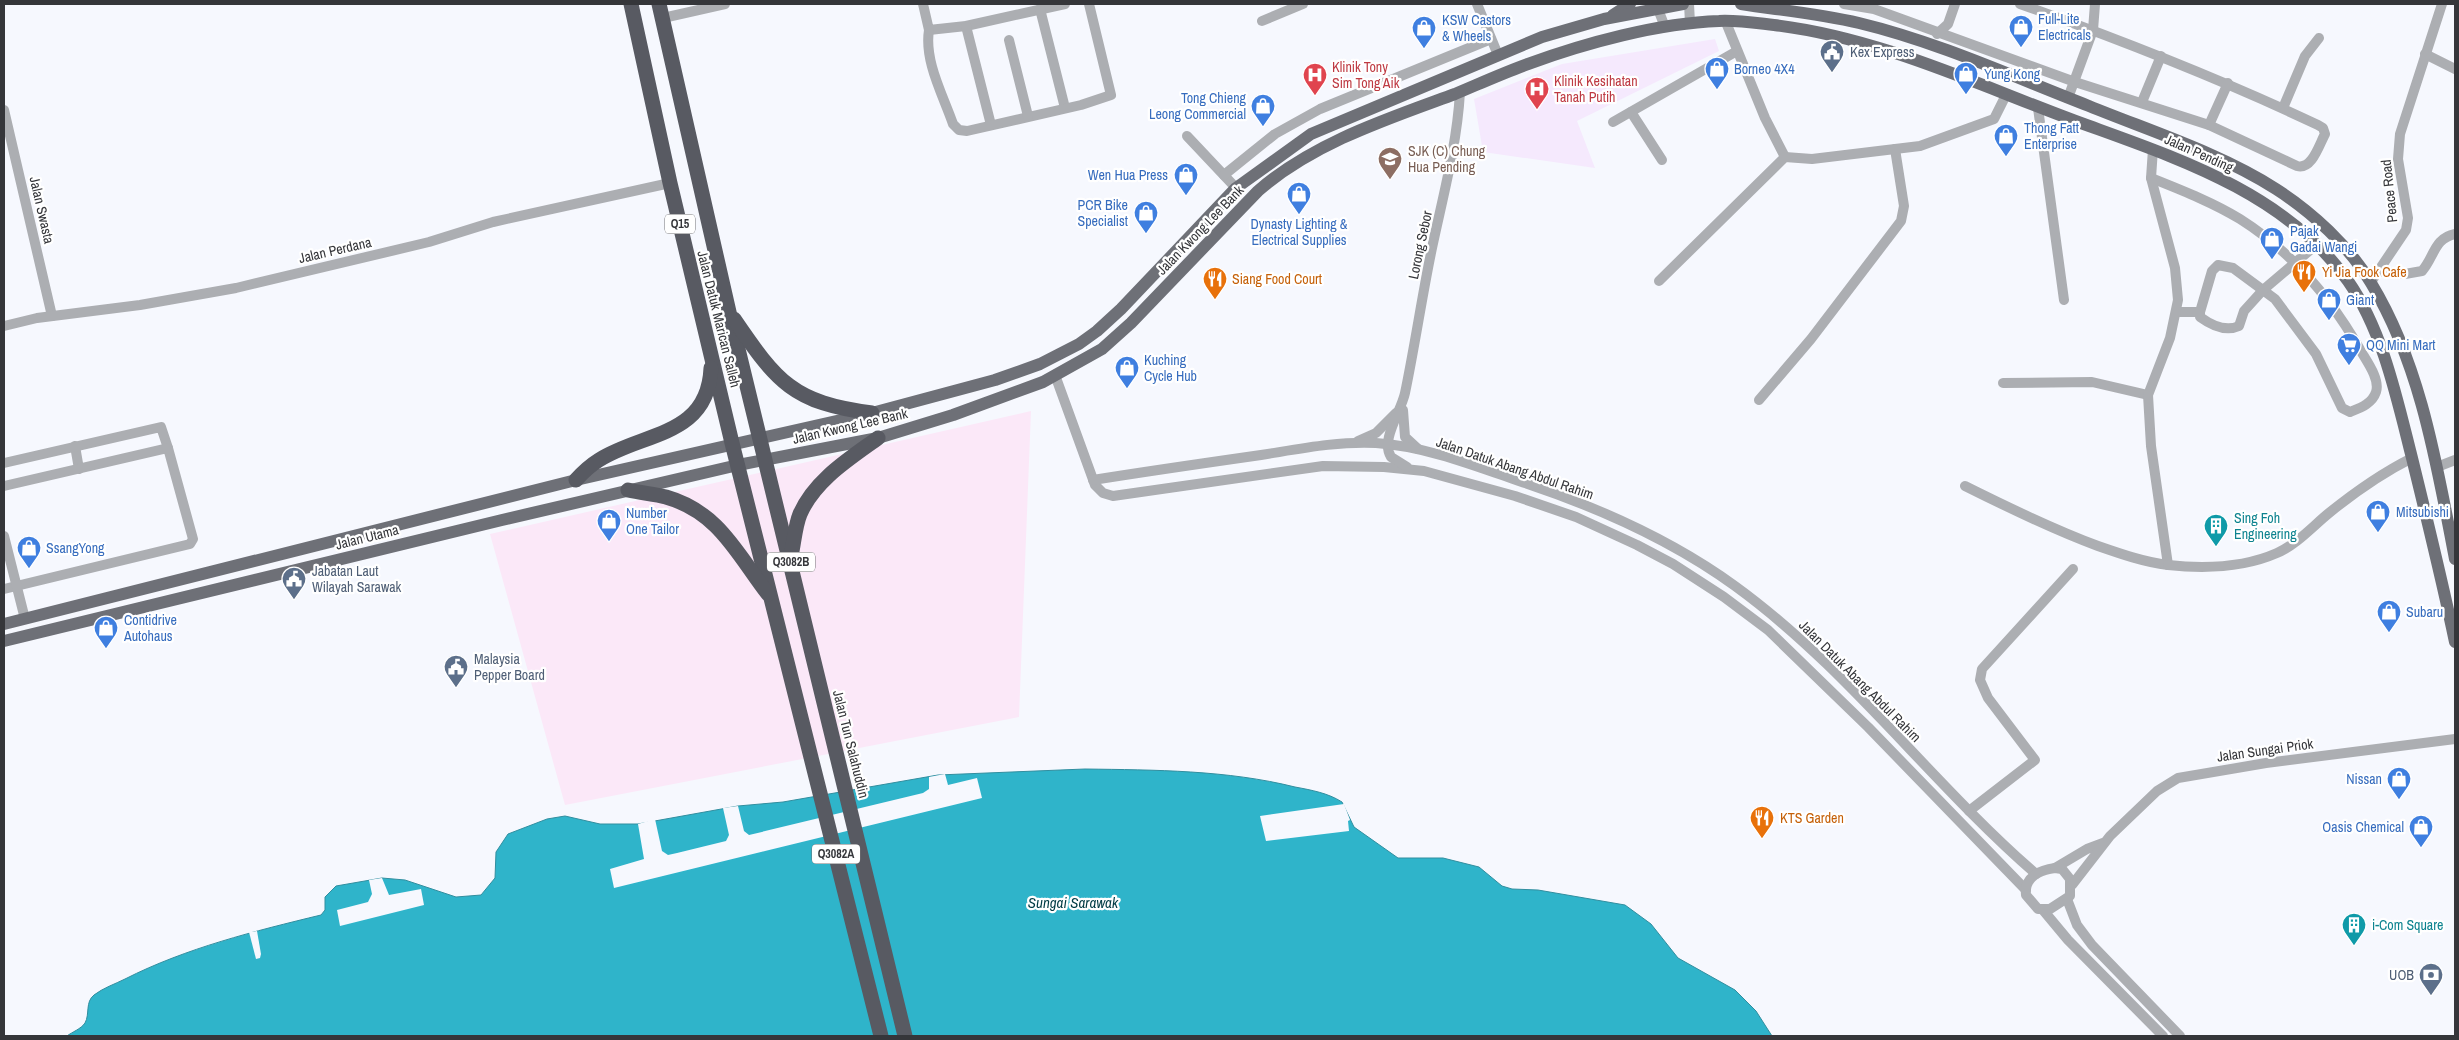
<svg xmlns="http://www.w3.org/2000/svg" width="2459" height="1040" viewBox="0 0 2459 1040" font-family="'Archivo Narrow',sans-serif">
<style>
.commercial{fill:#fbe8f8}
.medical{fill:#f5e9fd}
.water{fill:#2fb4ca;stroke:#318e9f}
.pier{fill:#f6f8fe}
.lines{fill:none;stroke-linecap:round;stroke-linejoin:round}
.minor{stroke:#acaeb2;stroke-width:10}
.major{stroke:#6e7077;stroke-width:12}
.highway{stroke:#585a62;stroke-width:15}
.labels{text-anchor:middle;stroke-width:4.5;stroke-linejoin:round;paint-order:stroke}
.shield{fill:#fff;stroke:#727275;stroke-width:1}
.shield-label{font-size:12px;font-weight:bold;fill:#35363a}
.shop-label{font-size:14px;fill:#366cbe;stroke:#fff;text-anchor:start}
.service-label{font-size:14px;fill:#4e5e75;stroke:#fff;text-anchor:start}
.health-label{font-size:14px;fill:#be3a42;stroke:#fff;text-anchor:start}
.education-label{font-size:14px;fill:#785e54;stroke:#fff;text-anchor:start}
.street-label{font-size:14px;fill:#35363a;stroke:#fff}
.food-label{font-size:14px;fill:#c56008;stroke:#fff;text-anchor:start}
.culture-label{font-size:14px;fill:#0d838f;stroke:#fff;text-anchor:start}
.water-label{font-size:15px;font-style:italic;fill:#003b44;stroke:#fff}
</style>
<rect width="100%" height="100%" fill="#f6f8fe"/>
<polygon class="commercial" points="1031,411 1019,717 565,805 490,534"/>
<polygon class="medical" points="1715,39 1719,51 1577,121 1595,168 1483,152 1474,99 1562,64"/>
<path class="water" d="M1085,769C1155,770 1227,770 1295,787C1311,790 1328,793 1342,802L1354,827L1398,858H1443L1479,867L1502,886L1512,889L1538,890L1625,905L1651,924L1678,958L1735,990L1756,1011L1772,1036H67C72,1032 81,1029 85,1023C90,1014 85,1002 94,995C103,988 115,984 125,979C186,948 255,931 321,915L325,910V897L336,886L382,878L405,880L456,897L481,895L495,878L496,852L508,834L547,819L565,816L600,824H638L738,806L783,802L938,775Z"/>
<g class="pier">
<polygon points="945,774 948,785 977,778 982,798 614,888 610,869 644,859 638,824 655,819 662,851 668,855 677,853 726,841 729,835 723,808 738,806 744,831 749,835 923,793 929,789 929,777"/>
<polygon points="1344,804 1350,820 1348,821 1349,831 1266,841 1260,816"/>
<polygon points="382,878 389,895 421,889 424,905 340,926 337,910 368,902 372,894 369,880"/>
<polygon points="257,931 261,954 260,958 256,959 249,932"/>
</g>
<g class="lines">
<g class="minor">
<polyline points="923,4 929,30 966,26 1065,4"/>
<polyline points="1477,4 1498,55"/>
<polyline points="1656,4 1665,27"/>
<polyline points="1689,4 1690,23"/>
<path d="M1844,4L1874,9L2075,82L2209,125L2297,166C2312,170 2319,145 2325,134L2323,128L2318,125C2221,79 2121,40 2020,4"/>
<polyline points="1040,9 1065,108"/>
<polyline points="663,18 725,4"/>
<polyline points="1725,20 1765,118 1785,157"/>
<polyline points="1262,21 1303,4"/>
<polyline points="966,26 991,125"/>
<path d="M929,30C924,61 943,95 953,124L959,130L967,131L1081,105L1111,95L1089,4"/>
<polyline points="1937,34 1948,24 1955,4"/>
<polyline points="1009,40 1028,116"/>
<polyline points="2425,54 2455,69"/>
<polyline points="2068,98 2093,30 2095,4"/>
<polyline points="2142,102 2161,56"/>
<polyline points="2038,108 2064,300"/>
<polyline points="2283,108 2305,56 2319,38"/>
<polyline points="4,110 52,316"/>
<polyline points="1631,112 1662,160"/>
<polyline points="1613,122 1737,51"/>
<polyline points="2209,125 2228,83"/>
<polyline points="1187,136 1236,188"/>
<polyline points="1224,175 1275,134 1320,109 1491,39"/>
<path d="M2151,178C2181,190 2212,202 2240,219C2292,252 2333,301 2362,353C2368,363 2380,380 2376,392C2372,404 2360,408 2350,412L2342,408L2316,354L2275,299L2233,268L2218,265L2212,271L2200,312H2177"/>
<path d="M2378,271L2405,274L2422,271C2434,258 2434,238 2455,234"/>
<polyline points="1659,281 1785,157 1812,159 1920,146 1994,119 2006,95"/>
<polyline points="2371,282 2406,230 2408,218 2398,159 2400,134 2442,4"/>
<path d="M2200,312V317C2211,325 2226,332 2239,326L2244,311L2263,290L2316,245"/>
<polyline points="4,326 37,318 140,305 236,288 429,242 493,222 670,183"/>
<polyline points="1055,375 1095,485 1103,493 1113,496 1323,466 1384,467 1424,471 1515,496 1576,517 1637,545 1673,564 1724,597 1768,630 1868,727 2026,890"/>
<polyline points="2003,383 2092,382 2148,395"/>
<polyline points="1759,400 1811,339 1901,221 1904,206 1895,149"/>
<polyline points="1403,410 1405,437 1418,449"/>
<polyline points="1358,441 1376,433 1396,413"/>
<polyline points="75,446 79,469"/>
<polyline points="4,463 161,427 168,448"/>
<path d="M1407,467L1391,457C1380,440 1401,412 1405,393C1415,345 1422,296 1432,248C1443,196 1457,145 1460,92"/>
<polyline points="2437,467 2455,460"/>
<path d="M1093,480C1149,471 1205,463 1261,455C1299,449 1338,441 1376,443C1424,446 1473,465 1519,481C1595,506 1669,538 1735,586C1848,668 1931,783 2036,874"/>
<polyline points="4,486 168,448 193,539 190,544 4,589"/>
<path d="M1965,486C2009,508 2052,529 2098,546C2121,554 2144,562 2168,565L2151,446L2148,395L2170,338L2178,300L2175,268L2151,178L2153,149"/>
<polyline points="4,536 25,619"/>
<path d="M2168,565C2205,569 2243,568 2277,553C2296,545 2313,526 2329,513C2355,492 2382,473 2412,458"/>
<polyline points="1969,811 2035,760 1988,698 1980,680 1982,669 2073,569"/>
<path d="M2055,868L2062,869L2070,879V896L2050,909H2038L2026,895C2024,877 2040,870 2055,868Z"/>
<polyline points="2055,868 2087,849 2103,843"/>
<polyline points="2072,885 2110,836 2157,791 2178,778 2266,763 2455,739"/>
<polyline points="2067,899 2077,925 2092,945 2180,1036"/>
<polyline points="2043,910 2068,940 2163,1036"/>
</g>
<g class="major">
<path d="M1741,4C1780,10 1820,14 1859,23C1938,42 2014,77 2089,106C2150,131 2220,153 2276,189C2312,212 2349,246 2371,283C2421,365 2437,466 2455,559"/>
<polyline points="1613,15 1630,4"/>
<polyline points="4,624 576,480 872,413 995,380 1040,364 1079,344 1097,331 1121,309 1236,188 1311,134 1542,37 1604,19 1683,4"/>
<path d="M4,641L502,520L738,465L878,438L953,415L1043,382L1102,349L1131,323L1258,191C1313,143 1387,119 1455,94C1479,84 1503,73 1528,64C1585,43 1659,23 1719,21C1737,20 1756,23 1774,25C1882,38 1980,86 2081,123C2177,158 2286,193 2348,281C2383,331 2397,399 2412,458C2427,519 2442,580 2455,642"/>
</g>
<g class="highway">
<polyline points="631,4 670,183 732,443 881,1036"/>
<polyline points="659,4 729,312 905,1036"/>
<path d="M734,319C777,382 793,403 872,413"/>
<path d="M576,480C583,472 591,465 599,460C643,432 708,437 711,368"/>
<path d="M628,490C641,493 654,494 666,497C719,512 737,554 768,594"/>
<path d="M791,556C794,543 795,526 800,514C815,480 849,459 878,438"/>
</g>
</g>
<defs>
<symbol id="shop-pin" viewBox="-11 -11 22 30"><path d="M0 17L-7.5 6A9.5 9.5 0 1 1 7.5 6Z" fill="#3f7fe0" stroke="#fff"/><path d="M-5-2.5h2.3a2.7 3.5 0 0 1 5.4 0H5L5.5 6h-11ZM-1.5-2.5h3a1.5 2.3 0 0 0-3 0Z" fill="#fff"/></symbol>
<symbol id="civic-pin" viewBox="-11 -11 22 30"><path d="M0 17L-7.5 6A9.5 9.5 0 1 1 7.5 6Z" fill="#5c6f8a" stroke="#fff"/><path d="M-.6-6.5H3V-4.5H.6V-3L4-1V1h2V6H-6V1h2V-1L-.6-3ZM-1.2 2.5V6h2.4V2.5Z" fill="#fff"/></symbol>
<symbol id="hospital-pin" viewBox="-11 -11 22 30"><path d="M0 17L-7.5 6A9.5 9.5 0 1 1 7.5 6Z" fill="#e0444e" stroke="#fff"/><path d="M-5-5h3v3.5h4V-5h3V5h-3V1.5h-4V5h-3Z" fill="#fff"/></symbol>
<symbol id="school-pin" viewBox="-11 -11 22 30"><path d="M0 17L-7.5 6A9.5 9.5 0 1 1 7.5 6Z" fill="#8d6e63" stroke="#fff"/><path d="M0-5L7-2L0 1L-7-2ZM-4 1L0 2.5L4 1V4Q0 6-4 4Z" fill="#fff"/></symbol>
<symbol id="restaurant-pin" viewBox="-11 -11 22 30"><path d="M0 17L-7.5 6A9.5 9.5 0 1 1 7.5 6Z" fill="#e8710a" stroke="#fff"/><path d="M-5-6h1v4h1v-4h1v4h1v-4h1v5L-1.5 .5V6h-2V.5L-5-1ZM5-6V6H3V1.5H1.5Q1.5-4 5-6Z" fill="#fff"/></symbol>
<symbol id="supermarket-pin" viewBox="-11 -11 22 30"><path d="M0 17L-7.5 6A9.5 9.5 0 1 1 7.5 6Z" fill="#3f7fe0" stroke="#fff"/><path d="M-6-5.5h2.5l.6 2H6L4.5 2H-2.5L-4.4-4H-6ZM-1.5 3.2a1.3 1.3 0 1 0 .1 0ZM3 3.2a1.3 1.3 0 1 0 .1 0Z" fill="#fff"/></symbol>
<symbol id="building-pin" viewBox="-11 -11 22 30"><path d="M0 17L-7.5 6A9.5 9.5 0 1 1 7.5 6Z" fill="#0f9aa8" stroke="#fff"/><path d="M-4-6H4V6H1V3H-1V6H-4ZM-2.5-4.3h1.7v1.8h-1.7ZM.8-4.3h1.7v1.8H.8ZM-2.5-1h1.7V.8h-1.7ZM.8-1h1.7V.8H.8Z" fill="#fff"/></symbol>
<symbol id="bank-pin" viewBox="-11 -11 22 30"><path d="M0 17L-7.5 6A9.5 9.5 0 1 1 7.5 6Z" fill="#5c6f8a" stroke="#fff"/><path d="M-6-4H6V4H-6ZM0-2.3a2.3 2.3 0 1 0 0 4.6a2.3 2.3 0 1 0 0-4.6Z" fill="#fff"/></symbol>
</defs>
<g fill-rule="evenodd">
<use href="#shop-pin" x="2007" y="13" width="28" height="38"/>
<use href="#shop-pin" x="1410" y="14" width="28" height="38"/>
<use href="#civic-pin" x="1818" y="38" width="28" height="38"/>
<use href="#shop-pin" x="1703" y="55" width="28" height="38"/>
<use href="#shop-pin" x="1952" y="60" width="28" height="38"/>
<use href="#hospital-pin" x="1301" y="61" width="28" height="38"/>
<use href="#hospital-pin" x="1523" y="75" width="28" height="38"/>
<use href="#shop-pin" x="1249" y="92" width="28" height="38"/>
<use href="#shop-pin" x="1992" y="122" width="28" height="38"/>
<use href="#school-pin" x="1376" y="145" width="28" height="38"/>
<use href="#shop-pin" x="1172" y="161" width="28" height="38"/>
<use href="#shop-pin" x="1285" y="180" width="28" height="38"/>
<use href="#shop-pin" x="1132" y="199" width="28" height="38"/>
<use href="#shop-pin" x="2258" y="225" width="28" height="38"/>
<use href="#restaurant-pin" x="2290" y="258" width="28" height="38"/>
<use href="#restaurant-pin" x="1201" y="265" width="28" height="38"/>
<use href="#shop-pin" x="2315" y="286" width="28" height="38"/>
<use href="#supermarket-pin" x="2335" y="331" width="28" height="38"/>
<use href="#shop-pin" x="1113" y="354" width="28" height="38"/>
<use href="#shop-pin" x="2364" y="498" width="28" height="38"/>
<use href="#shop-pin" x="595" y="507" width="28" height="38"/>
<use href="#building-pin" x="2202" y="512" width="28" height="38"/>
<use href="#shop-pin" x="15" y="534" width="28" height="38"/>
<use href="#civic-pin" x="280" y="565" width="28" height="38"/>
<use href="#shop-pin" x="2375" y="598" width="28" height="38"/>
<use href="#shop-pin" x="92" y="614" width="28" height="38"/>
<use href="#civic-pin" x="442" y="653" width="28" height="38"/>
<use href="#shop-pin" x="2385" y="765" width="28" height="38"/>
<use href="#restaurant-pin" x="1748" y="804" width="28" height="38"/>
<use href="#shop-pin" x="2407" y="813" width="28" height="38"/>
<use href="#building-pin" x="2340" y="911" width="28" height="38"/>
<use href="#bank-pin" x="2417" y="961" width="28" height="38"/>
</g>
<g class="labels">
<g class="shield">
<rect x="665" y="214.5" width="30" height="19" rx="4"/>
<rect x="767" y="552.5" width="48" height="19" rx="4"/>
<rect x="812" y="844.5" width="48" height="19" rx="4"/>
</g>
<g class="shield-label">
<text x="680" y="228">Q15</text>
<text x="791" y="566">Q3082B</text>
<text x="836" y="858">Q3082A</text>
</g>
<g class="shop-label">
<text x="2038" y="24">Full-Lite<tspan x="2038" dy="16">Electricals</tspan></text>
<text x="1442" y="25">KSW Castors<tspan x="1442" dy="16">&amp; Wheels</tspan></text>
<text x="1734" y="74">Borneo 4X4</text>
<text x="1984" y="79">Yung Kong</text>
<text x="1246" y="103" text-anchor="end">Tong Chieng<tspan x="1246" dy="16">Leong Commercial</tspan></text>
<text x="2024" y="133">Thong Fatt<tspan x="2024" dy="16">Enterprise</tspan></text>
<text x="1168" y="180" text-anchor="end">Wen Hua Press</text>
<text x="1128" y="210" text-anchor="end">PCR Bike<tspan x="1128" dy="16">Specialist</tspan></text>
<text x="1299" y="229" text-anchor="middle">Dynasty Lighting &amp;<tspan x="1299" dy="16">Electrical Supplies</tspan></text>
<text x="2290" y="236">Pajak<tspan x="2290" dy="16">Gadai Wangi</tspan></text>
<text x="2346" y="305">Giant</text>
<text x="2366" y="350">QQ Mini Mart</text>
<text x="1144" y="365">Kuching<tspan x="1144" dy="16">Cycle Hub</tspan></text>
<text x="2396" y="517">Mitsubishi</text>
<text x="626" y="518">Number<tspan x="626" dy="16">One Tailor</tspan></text>
<text x="46" y="553">SsangYong</text>
<text x="2406" y="617">Subaru</text>
<text x="124" y="625">Contidrive<tspan x="124" dy="16">Autohaus</tspan></text>
<text x="2382" y="784" text-anchor="end">Nissan</text>
<text x="2404" y="832" text-anchor="end">Oasis Chemical</text>
</g>
<g class="service-label">
<text x="1850" y="57">Kex Express</text>
<text x="312" y="576">Jabatan Laut<tspan x="312" dy="16">Wilayah Sarawak</tspan></text>
<text x="474" y="664">Malaysia<tspan x="474" dy="16">Pepper Board</tspan></text>
<text x="2414" y="980" text-anchor="end">UOB</text>
</g>
<g class="health-label">
<text x="1332" y="72">Klinik Tony<tspan x="1332" dy="16">Sim Tong Aik</tspan></text>
<text x="1554" y="86">Klinik Kesihatan<tspan x="1554" dy="16">Tanah Putih</tspan></text>
</g>
<g class="education-label">
<text x="1408" y="156">SJK (C) Chung<tspan x="1408" dy="16">Hua Pending</tspan></text>
</g>
<g class="street-label">
<text transform="translate(2199 153) rotate(24)" y="5">Jalan Pending</text>
<text transform="translate(2389 191) rotate(-96)" y="5">Peace Road</text>
<text transform="translate(42 210) rotate(77)" y="5">Jalan Swasta</text>
<text transform="translate(1200 230) rotate(-46)" y="5">Jalan Kwong Lee Bank</text>
<text transform="translate(1420 245) rotate(-78)" y="5">Lorong Sebor</text>
<text transform="translate(335 250) rotate(-13)" y="5">Jalan Perdana</text>
<text transform="translate(719 319) rotate(76)" y="5">Jalan Datuk Marican Salleh</text>
<text transform="translate(850 426) rotate(-13)" y="5">Jalan Kwong Lee Bank</text>
<text transform="translate(1515 468) rotate(19)" y="5">Jalan Datuk Abang Abdul Rahim</text>
<text transform="translate(367 537) rotate(-14)" y="5">Jalan Utama</text>
<text transform="translate(1860 681) rotate(45)" y="5">Jalan Datuk Abang Abdul Rahim</text>
<text transform="translate(851 744) rotate(76)" y="5">Jalan Tun Salahuddin</text>
<text transform="translate(2265 750) rotate(-8)" y="5">Jalan Sungai Priok</text>
</g>
<g class="food-label">
<text x="2322" y="277">Yi Jia Fook Cafe</text>
<text x="1232" y="284">Siang Food Court</text>
<text x="1780" y="823">KTS Garden</text>
</g>
<g class="culture-label">
<text x="2234" y="523">Sing Foh<tspan x="2234" dy="16">Engineering</tspan></text>
<text x="2372" y="930">i-Com Square</text>
</g>
<g class="water-label">
<text x="1073" y="908">Sungai Sarawak</text>
</g>
</g>
<rect width="2459" height="1040" fill="none" stroke="#35363a" stroke-width="10"/>
</svg>
